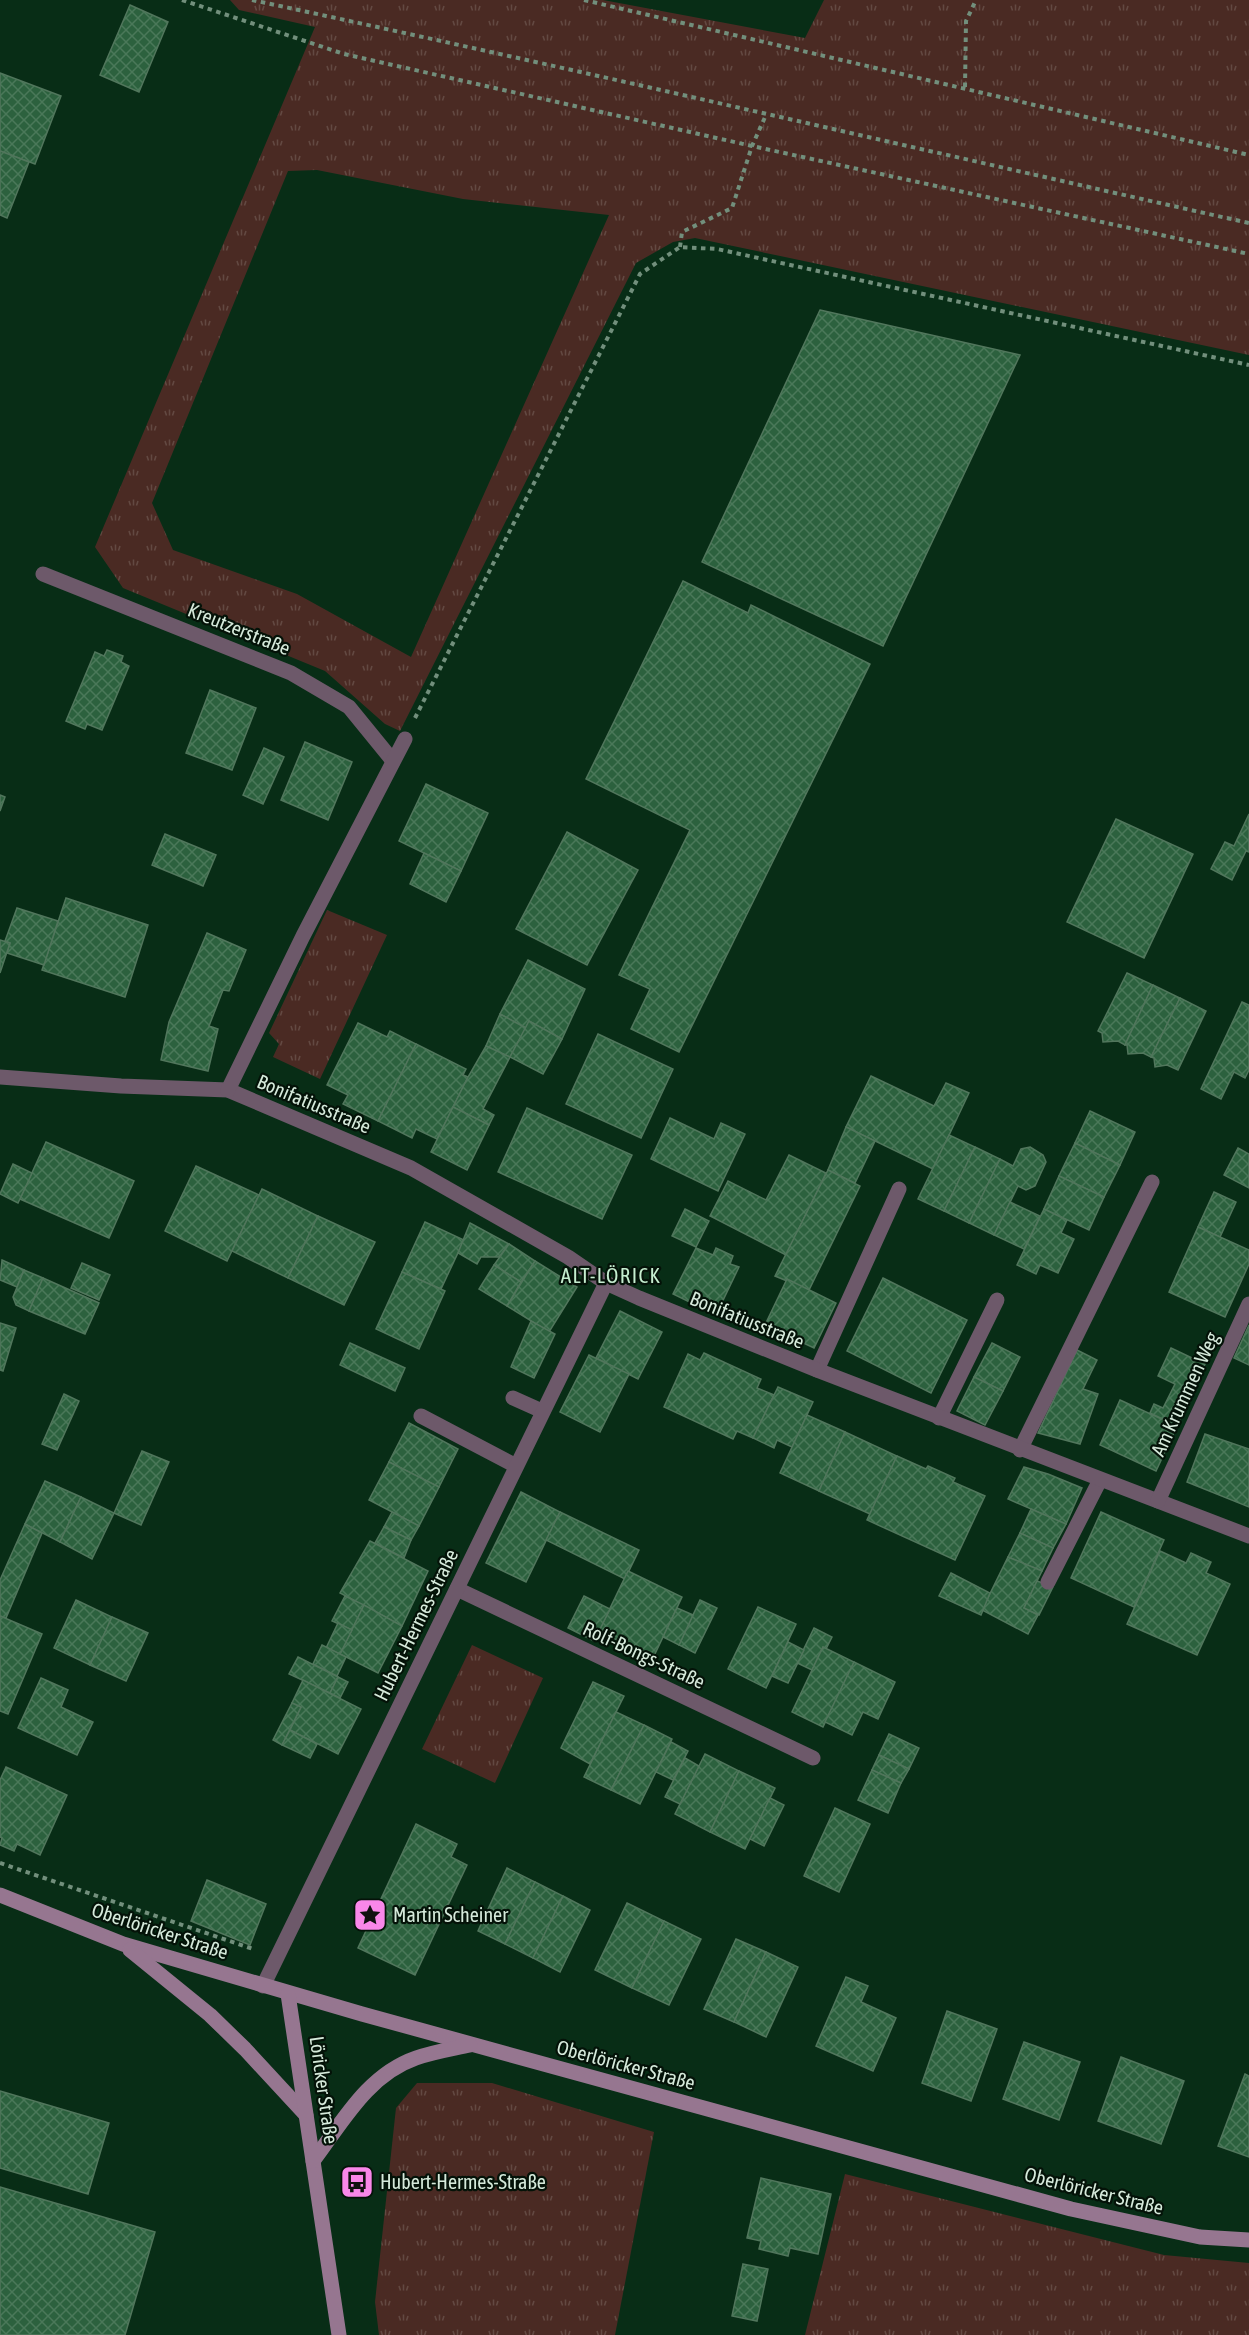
<svg xmlns="http://www.w3.org/2000/svg" width="1249" height="2335" viewBox="0 0 1249 2335" font-family="'Asap Condensed',sans-serif">
<style>
.grass{fill:url(#grass-tufts);fill-rule:evenodd}
.building{fill:url(#building-cross-hatch);stroke:#51765c;stroke-width:1.5}
.lines{fill:none;stroke-linecap:round;stroke-linejoin:round}
.path{stroke:#728f7c;stroke-width:4;stroke-dasharray:4.5 4.5;stroke-linecap:butt}
.lane{stroke:#6d596a;stroke-width:15}
.street{stroke:#6d596a;stroke-width:15}
.secondary{stroke:#967690;stroke-width:15}
.labels{text-anchor:middle;stroke-width:4.5;stroke-linejoin:round;paint-order:stroke}
.street-label{font-size:20px;fill:#d6eadb;stroke:#041208}
.poi-label{font-size:20px;fill:#d6eadb;stroke:#041208;text-anchor:start}
.neighbourhood-label{font-size:21px;letter-spacing:1.5px;fill:#c5edcf;stroke:#041208}
</style>
<defs>
<pattern id="grass-tufts" width="24" height="20" patternUnits="userSpaceOnUse" patternTransform="scale(1.5)"><rect width="24" height="20" fill="#4a2a23"/><path d="M3 7l-1-3M5 7V3M7 7l1-3M15 17l-1-3M17 17v-4M19 17l1-3" fill="none" stroke="#634942"/></pattern>
<pattern id="building-cross-hatch" width="8" height="8" patternUnits="userSpaceOnUse" patternTransform="scale(1.5)"><rect width="8" height="8" fill="#2c613e"/><path d="M0 0l8 8M0 8l8-8" fill="none" stroke="#4a7859"/></pattern>
</defs>
<rect width="100%" height="100%" fill="#082d16"/>
<g class="grass">
<path d="M230,0H603L805,38L824,0H1249V355L695,238L673,242L636,263L400,731L385,724L325,671L123,588L95,547L315,27L239,10ZM317,170L463,199L609,215L411,657L297,594L173,550L152,503L288,171Z"/>
<polygon points="327,910 387,935 320,1079 273,1057 279,1044 269,1033"/>
<polygon points="472,1645 543,1678 495,1783 422,1749"/>
<polygon points="417,2083 492,2083 654,2132 615,2335 379,2335 375,2302 396,2108"/>
<polygon points="845,2174 1164,2255 1249,2263 1249,2335 805,2335"/>
</g>
<g class="building">
<polygon points="130,5 168,22 139,92 100,75"/>
<polygon points="0,73 61,96 35,164 0,151"/>
<polygon points="0,151 29,162 7,218 0,215"/>
<polygon points="820,310 1020,355 883,646 702,562"/>
<polygon points="683,581 748,613 751,605 870,664 679,1052 631,1029 650,989 619,975 690,830 586,779"/>
<polygon points="107,650 123,656 121,662 129,666 102,730 87,724 85,729 66,721 95,652 104,656"/>
<polygon points="210,690 256,708 232,770 186,753"/>
<polygon points="305,742 352,762 328,820 281,800"/>
<polygon points="264,748 284,757 263,804 243,795"/>
<polygon points="426,784 488,813 461,871 399,841"/>
<polygon points="0,795 5,797 0,811"/>
<polygon points="1249,814 1249,852 1246,851 1232,880 1211,869 1225,842 1234,846"/>
<polygon points="1116,819 1193,854 1144,958 1067,922"/>
<polygon points="567,832 638,870 587,965 516,929"/>
<polygon points="165,834 216,855 203,886 152,865"/>
<polygon points="424,853 461,871 446,902 410,884"/>
<polygon points="66,898 148,925 125,997 42,970"/>
<polygon points="17,908 58,921 44,965 7,953 10,943 5,941"/>
<polygon points="207,933 246,950 229,991 223,990 209,1026 218,1029 208,1071 161,1060 169,1022"/>
<polygon points="0,940 10,943 0,973"/>
<polygon points="528,960 585,989 562,1039 529,1021 526,1028 500,1014"/>
<polygon points="1127,973 1153,985 1125,1045 1118,1041 1103,1042 1102,1033 1098,1031"/>
<polygon points="1153,985 1180,998 1151,1057 1143,1053 1128,1054 1127,1045 1125,1045"/>
<polygon points="1180,998 1206,1011 1178,1070 1167,1065 1155,1067 1154,1058 1151,1057"/>
<polygon points="1242,1002 1249,1005 1249,1070 1245,1078 1234,1072 1221,1099 1201,1089"/>
<polygon points="500,1014 526,1028 510,1057 486,1046"/>
<polygon points="529,1021 562,1039 543,1074 510,1057"/>
<polygon points="358,1023 387,1037 390,1031 416,1044 378,1121 343,1104 348,1095 327,1085"/>
<polygon points="598,1034 673,1069 641,1138 566,1104"/>
<polygon points="416,1044 466,1069 463,1075 468,1077 437,1139 416,1129 412,1138 378,1121"/>
<polygon points="486,1046 510,1057 483,1109 494,1115 489,1125 453,1107 468,1077"/>
<polygon points="871,1076 934,1106 946,1083 969,1093 933,1169 846,1127"/>
<polygon points="453,1107 489,1125 467,1170 431,1152"/>
<polygon points="527,1108 632,1155 602,1219 498,1172"/>
<polygon points="1090,1111 1135,1132 1120,1165 1075,1143"/>
<polygon points="670,1118 714,1139 721,1123 745,1134 718,1191 651,1159"/>
<polygon points="846,1127 875,1141 855,1183 828,1170"/>
<polygon points="949,1135 975,1147 944,1211 918,1199"/>
<polygon points="46,1142 134,1181 109,1238 20,1199"/>
<polygon points="1075,1143 1120,1165 1104,1197 1059,1176"/>
<polygon points="975,1147 1000,1159 969,1223 944,1211"/>
<polygon points="1030,1147 1043,1155 1046,1162 1035,1186 1026,1190 1018,1186 994,1235 969,1223 1000,1159 1013,1166 1021,1149"/>
<polygon points="1238,1148 1249,1154 1249,1188 1224,1175"/>
<polygon points="789,1155 826,1173 786,1255 710,1216 728,1181 766,1200"/>
<polygon points="13,1164 32,1173 18,1203 0,1194"/>
<polygon points="196,1166 259,1195 227,1261 165,1231"/>
<polygon points="828,1170 860,1186 809,1290 775,1276"/>
<polygon points="1059,1176 1104,1197 1089,1230 1044,1209"/>
<polygon points="262,1189 318,1216 288,1278 232,1251"/>
<polygon points="1214,1192 1236,1202 1220,1237 1198,1227"/>
<polygon points="1010,1202 1040,1216 1024,1249 994,1235"/>
<polygon points="685,1209 709,1221 696,1247 672,1236"/>
<polygon points="1044,1209 1067,1220 1061,1233 1074,1239 1058,1273 1040,1265 1036,1274 1017,1265"/>
<polygon points="318,1216 375,1242 344,1305 288,1278"/>
<polygon points="425,1222 464,1240 441,1289 402,1272"/>
<polygon points="470,1223 509,1244 499,1257 481,1257 477,1264 458,1253"/>
<polygon points="1198,1227 1249,1250 1249,1264 1225,1317 1169,1292"/>
<polygon points="509,1244 535,1261 521,1282 494,1265"/>
<polygon points="696,1248 713,1255 716,1248 733,1256 730,1264 739,1267 716,1315 673,1294"/>
<polygon points="2,1260 24,1270 17,1287 0,1280"/>
<polygon points="535,1261 577,1287 549,1332 507,1306"/>
<polygon points="82,1263 110,1275 99,1300 71,1288"/>
<polygon points="494,1265 521,1282 507,1306 479,1289"/>
<polygon points="24,1270 43,1278 29,1311 16,1305 13,1297"/>
<polygon points="402,1272 445,1291 419,1349 376,1329"/>
<polygon points="43,1278 99,1303 85,1334 29,1311"/>
<polygon points="883,1278 967,1320 931,1393 847,1351"/>
<polygon points="787,1279 836,1303 814,1348 765,1325"/>
<polygon points="620,1311 662,1332 638,1379 596,1358"/>
<polygon points="531,1321 555,1334 534,1378 511,1367"/>
<polygon points="0,1323 16,1328 3,1371 0,1370"/>
<polygon points="1249,1325 1249,1365 1234,1358"/>
<polygon points="350,1343 405,1368 395,1391 340,1365"/>
<polygon points="992,1343 1020,1357 1003,1391 974,1377"/>
<polygon points="1171,1348 1205,1364 1177,1426 1150,1413 1154,1404 1163,1408 1175,1384 1158,1376"/>
<polygon points="1077,1350 1097,1360 1083,1389 1098,1394 1080,1444 1038,1433"/>
<polygon points="704,1353 761,1379 757,1388 774,1395 753,1438 737,1431 733,1439 664,1407 688,1354 700,1360"/>
<polygon points="589,1355 629,1374 600,1432 560,1412"/>
<polygon points="974,1377 1003,1391 985,1425 957,1411"/>
<polygon points="778,1387 813,1402 792,1447 777,1440 774,1448 753,1438"/>
<polygon points="64,1394 79,1401 57,1450 42,1444"/>
<polygon points="1120,1400 1177,1426 1156,1471 1100,1445"/>
<polygon points="807,1415 845,1432 819,1491 780,1473"/>
<polygon points="409,1423 458,1449 439,1487 389,1462"/>
<polygon points="845,1432 897,1456 870,1514 819,1491"/>
<polygon points="1205,1434 1249,1449 1249,1507 1187,1482"/>
<polygon points="142,1451 169,1462 141,1525 114,1513"/>
<polygon points="897,1456 926,1469 928,1466 955,1478 953,1482 985,1496 955,1560 867,1520"/>
<polygon points="389,1462 439,1487 419,1526 369,1500"/>
<polygon points="1024,1467 1048,1474 1082,1488 1066,1524 1008,1499"/>
<polygon points="45,1481 81,1497 60,1542 25,1524"/>
<polygon points="521,1492 560,1512 526,1582 486,1563"/>
<polygon points="81,1497 114,1513 92,1559 60,1542"/>
<polygon points="1031,1509 1066,1524 1053,1548 1020,1533"/>
<polygon points="392,1512 419,1526 411,1540 384,1527"/>
<polygon points="560,1512 639,1550 625,1579 546,1540"/>
<polygon points="1101,1512 1164,1540 1134,1607 1071,1578"/>
<polygon points="25,1524 42,1533 6,1618 0,1616 0,1580"/>
<polygon points="384,1527 411,1540 404,1558 375,1543"/>
<polygon points="1020,1533 1053,1548 1042,1571 1008,1557"/>
<polygon points="370,1541 428,1571 402,1626 340,1593"/>
<polygon points="1160,1551 1186,1563 1191,1553 1211,1562 1206,1573 1230,1584 1197,1655 1127,1624"/>
<polygon points="1008,1557 1042,1571 1024,1608 1038,1615 1028,1634 982,1610"/>
<polygon points="628,1571 682,1597 653,1658 599,1631"/>
<polygon points="951,1573 990,1593 981,1615 939,1596"/>
<polygon points="1037,1581 1053,1587 1039,1615 1024,1608"/>
<polygon points="345,1596 364,1605 352,1630 332,1621"/>
<polygon points="584,1596 610,1609 594,1641 568,1628"/>
<polygon points="76,1600 112,1617 90,1665 54,1648"/>
<polygon points="700,1600 717,1608 695,1653 679,1645"/>
<polygon points="364,1605 402,1626 378,1673 340,1654"/>
<polygon points="758,1607 796,1624 766,1688 728,1669"/>
<polygon points="677,1608 693,1615 679,1645 663,1637"/>
<polygon points="0,1616 42,1634 8,1714 0,1711"/>
<polygon points="112,1617 148,1633 126,1681 90,1665"/>
<polygon points="338,1623 352,1630 340,1654 326,1648"/>
<polygon points="814,1628 832,1637 826,1649 823,1647 812,1670 797,1663"/>
<polygon points="788,1642 804,1650 788,1683 772,1676"/>
<polygon points="322,1645 346,1657 337,1676 313,1664"/>
<polygon points="823,1647 854,1662 823,1727 792,1712"/>
<polygon points="298,1657 338,1677 330,1693 289,1674"/>
<polygon points="854,1662 895,1682 878,1719 863,1712 852,1735 825,1722"/>
<polygon points="338,1677 348,1682 340,1698 330,1693"/>
<polygon points="41,1678 68,1690 61,1707 93,1722 77,1755 18,1728"/>
<polygon points="303,1680 361,1709 338,1754 290,1730 301,1707 292,1703"/>
<polygon points="593,1682 624,1696 590,1764 561,1748"/>
<polygon points="292,1703 301,1707 282,1745 273,1740"/>
<polygon points="616,1712 644,1725 611,1790 584,1777"/>
<polygon points="644,1725 672,1739 640,1804 611,1790"/>
<polygon points="290,1730 317,1744 310,1758 282,1745"/>
<polygon points="889,1734 919,1748 909,1769 879,1755"/>
<polygon points="671,1742 688,1751 673,1780 656,1772"/>
<polygon points="705,1754 739,1771 710,1832 675,1814"/>
<polygon points="879,1755 909,1769 901,1783 872,1770"/>
<polygon points="685,1758 699,1766 680,1804 665,1797"/>
<polygon points="6,1767 67,1795 40,1855 17,1844 14,1851 0,1845 2,1838 0,1837 0,1780"/>
<polygon points="872,1770 901,1783 888,1813 858,1800"/>
<polygon points="739,1771 775,1788 745,1849 710,1832"/>
<polygon points="770,1798 784,1805 764,1846 750,1839"/>
<polygon points="835,1808 870,1824 839,1892 804,1876"/>
<polygon points="416,1824 457,1844 451,1857 467,1865 415,1975 358,1948"/>
<polygon points="507,1868 535,1882 505,1944 478,1931"/>
<polygon points="207,1880 266,1904 250,1945 191,1921"/>
<polygon points="535,1882 563,1896 533,1958 505,1944"/>
<polygon points="563,1896 590,1910 560,1972 533,1958"/>
<polygon points="627,1903 664,1921 632,1988 595,1970"/>
<polygon points="664,1921 701,1939 669,2005 632,1988"/>
<polygon points="736,1939 766,1952 734,2022 704,2009"/>
<polygon points="766,1952 798,1967 766,2037 734,2022"/>
<polygon points="846,1977 868,1986 861,2002 896,2018 873,2071 816,2046"/>
<polygon points="947,2011 997,2029 971,2101 922,2083"/>
<polygon points="1024,2042 1080,2062 1059,2120 1003,2099"/>
<polygon points="1121,2057 1184,2081 1161,2144 1098,2121"/>
<polygon points="1245,2074 1249,2076 1249,2157 1218,2146"/>
<polygon points="0,2091 109,2123 88,2194 0,2168"/>
<polygon points="761,2178 831,2194 818,2254 790,2248 788,2256 759,2249 761,2241 747,2238"/>
<polygon points="0,2187 155,2232 125,2335 0,2335"/>
<polygon points="743,2264 768,2269 757,2321 732,2316"/>
</g>
<g class="lines">
<g class="path">
<polyline points="182,0 344,54 752,146 1249,254"/>
<path d="M252,0C585,71 917,149 1249,223"/>
<polyline points="584,0 1249,155"/>
<polyline points="965,87 966,21 976,0"/>
<polyline points="680,247 682,232 732,208 752,146 766,115"/>
<polyline points="415,718 640,274 680,247 717,249 1249,365"/>
<polyline points="0,1863 253,1949"/>
</g>
<g class="lane">
<polyline points="817,1370 899,1189"/>
<polyline points="513,1398 542,1411"/>
<polyline points="421,1416 516,1466"/>
<polyline points="939,1418 997,1300"/>
<polyline points="1020,1450 1152,1182"/>
<polyline points="1048,1582 1100,1480"/>
</g>
<g class="street">
<polyline points="43,574 291,673 349,707 393,761"/>
<polyline points="0,1077 121,1086 228,1090 411,1168 568,1257 606,1283 639,1298 817,1370 1249,1536"/>
<polyline points="228,1090 303,936 405,739"/>
<polyline points="1158,1501 1249,1304"/>
<polyline points="457,1589 813,1758"/>
<polyline points="263,1986 606,1283"/>
</g>
<g class="secondary">
<polyline points="0,1895 123,1944 362,2014 1071,2209 1200,2237 1249,2240"/>
<polyline points="130,1950 210,2015 245,2049 306,2115"/>
<polyline points="288,1994 339,2335"/>
<path d="M313,2161C342,2123 367,2075 416,2058C433,2052 452,2049 470,2045"/>
</g>
</g>
<defs>
<symbol id="sight-square" viewBox="-11 -11 22 22"><rect x="-9" y="-9" width="18" height="18" rx="4" fill="#f987e9" stroke="#041208"/><path d="M0-6L1.8-2.2L6-1.7L2.9 1.2L3.7 5.4L0 3.3L-3.7 5.4L-2.9 1.2L-6-1.7L-1.8-2.2Z" fill="#111"/></symbol>
<symbol id="bus-square" viewBox="-11 -11 22 22"><rect x="-9" y="-9" width="18" height="18" rx="4" fill="#f987e9" stroke="#041208"/><path d="M-5-6H5V4H4V6H2V4H-2V6H-4V4H-5ZM-3.5-4V0h7V-4ZM-3.5 1.2v1.5H-2V1.2ZM2 1.2v1.5H3.5V1.2Z" fill="#111"/></symbol>
</defs>
<g fill-rule="evenodd">
<use href="#sight-square" x="351" y="1896" width="38" height="38"/>
<use href="#bus-square" x="338" y="2163" width="38" height="38"/>
</g>
<g class="labels">
<g class="street-label">
<text transform="translate(239 629) rotate(22)" y="7">Kreutzerstraße</text>
<text transform="translate(314 1104) rotate(23)" y="7">Bonifatiusstraße</text>
<text transform="translate(747 1320) rotate(22)" y="7">Bonifatiusstraße</text>
<text transform="translate(1185 1394) rotate(-65)" y="7">Am Krummen Weg</text>
<text transform="translate(416 1625) rotate(-64)" y="7">Hubert-Hermes-Straße</text>
<text transform="translate(644 1655) rotate(25)" y="7">Rolf-Bongs-Straße</text>
<text transform="translate(160 1931) rotate(18)" y="7">Oberlöricker Straße</text>
<text transform="translate(626 2065) rotate(15)" y="7">Oberlöricker Straße</text>
<text transform="translate(324 2090) rotate(82)" y="7">Löricker Straße</text>
<text transform="translate(1094 2191) rotate(14)" y="7">Oberlöricker Straße</text>
</g>
<g class="poi-label">
<text x="393" y="1922">Martin Scheiner</text>
<text x="380" y="2189">Hubert-Hermes-Straße</text>
</g>
<g class="neighbourhood-label">
<text x="611" y="1283">ALT-LÖRICK</text>
</g>
</g>
</svg>
